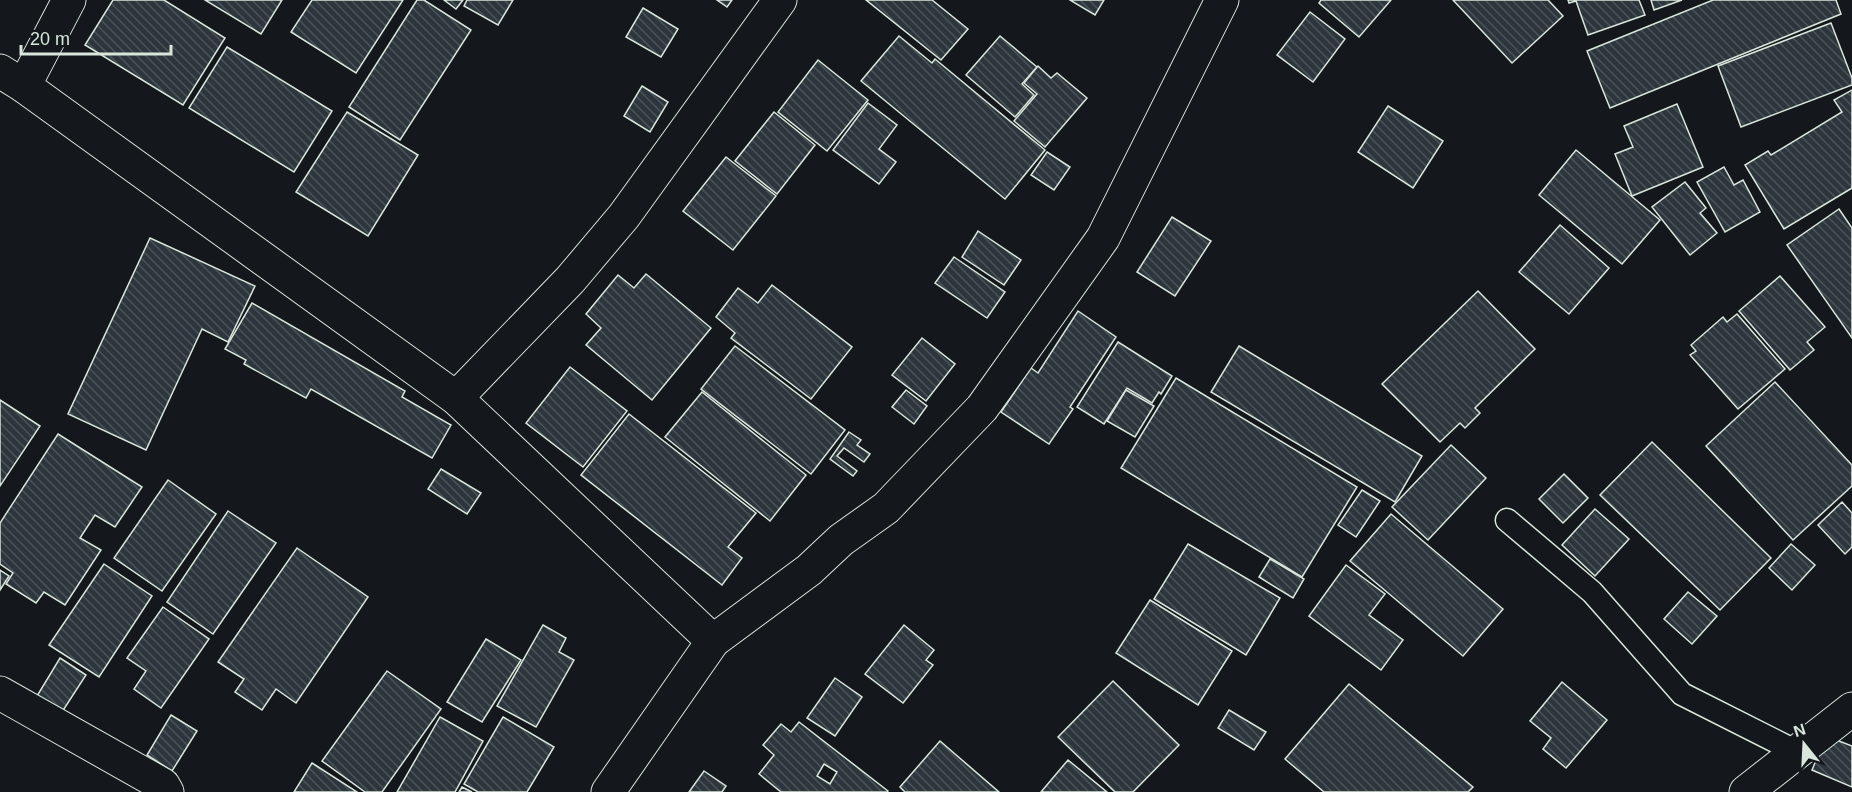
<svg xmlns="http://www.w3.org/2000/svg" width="1852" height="792" viewBox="0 0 1852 792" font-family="Helvetica,sans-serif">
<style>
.building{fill:url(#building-back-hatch);stroke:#d8e6dc;stroke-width:1.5;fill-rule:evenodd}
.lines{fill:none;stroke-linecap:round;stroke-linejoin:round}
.lane-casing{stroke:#d8e6dc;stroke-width:25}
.street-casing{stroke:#d8e6dc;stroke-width:35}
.secondary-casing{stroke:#d8e6dc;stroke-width:35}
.lane{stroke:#14181c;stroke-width:22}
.street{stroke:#14181c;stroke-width:33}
.secondary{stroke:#14181c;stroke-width:33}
</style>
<defs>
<pattern id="building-back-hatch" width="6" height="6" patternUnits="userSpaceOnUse" patternTransform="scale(1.5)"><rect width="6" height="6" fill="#2c363c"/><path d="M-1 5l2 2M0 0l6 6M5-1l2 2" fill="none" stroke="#4a5358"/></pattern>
</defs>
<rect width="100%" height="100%" fill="#14181c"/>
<g class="building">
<polygon points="113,0 164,0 225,38 183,105 85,45"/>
<polygon points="205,0 282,0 261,34"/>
<polygon points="312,0 403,0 356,73 291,32"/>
<polygon points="417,0 424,0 471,30 400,140 349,107"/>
<polygon points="444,0 463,0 456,9"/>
<polygon points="467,0 513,0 498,25 464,6"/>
<polygon points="717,0 732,0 727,7"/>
<polygon points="866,0 932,0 968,29 941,60"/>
<polygon points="1070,0 1104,0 1095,15"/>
<polygon points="1321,0 1391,0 1359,37 1319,3"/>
<polygon points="1453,0 1548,0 1563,16 1512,63"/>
<polygon points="1568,0 1639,0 1645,15 1588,35 1576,1 1569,3"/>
<polygon points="1651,0 1682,0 1654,10"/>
<polygon points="1713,0 1836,0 1841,14 1610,108 1587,51"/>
<polygon points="643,8 678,29 661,57 626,37"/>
<polygon points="1310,12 1345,39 1313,82 1277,55"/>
<polygon points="1831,23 1852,78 1852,85 1741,127 1718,66"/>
<polygon points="899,36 932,63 935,59 1045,150 1005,199 861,81"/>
<polygon points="1000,36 1037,67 1022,84 1034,95 1015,117 966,75"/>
<polygon points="227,47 332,111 294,172 189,108"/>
<polygon points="818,60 868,100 827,151 778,112"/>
<polygon points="1038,66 1051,78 1057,73 1087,98 1045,147 1014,121 1037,94 1024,83"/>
<polygon points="642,86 668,102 650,132 624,116"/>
<polygon points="1852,90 1852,188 1784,229 1745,165 1768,151 1771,155 1842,112 1834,100"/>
<polygon points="868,103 897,125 879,149 896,162 879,184 833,150"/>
<polygon points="1677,104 1703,167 1632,196 1615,154 1633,147 1624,126"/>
<polygon points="1388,106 1443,141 1413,188 1358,152"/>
<polygon points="347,112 418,155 368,236 296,192"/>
<polygon points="774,112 815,145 777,194 735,161"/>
<polygon points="1576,150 1660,220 1622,264 1539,195"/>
<polygon points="1047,152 1070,167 1054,190 1031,175"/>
<polygon points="726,157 776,196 733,250 683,211"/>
<polygon points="1724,167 1734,185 1743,180 1760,212 1725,232 1697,182"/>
<polygon points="1685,182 1706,208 1700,213 1717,233 1690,255 1652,207"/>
<polygon points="1839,209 1852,228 1852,338 1787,245"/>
<polygon points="1172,217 1211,241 1175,296 1137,272"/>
<polygon points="1560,225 1609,268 1569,314 1519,272"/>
<polygon points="978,231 1021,260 1004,285 962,257"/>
<polygon points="150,238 255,286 228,342 202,329 146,450 68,414"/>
<polygon points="954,257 1005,292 987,318 935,283"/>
<polygon points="646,274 711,328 652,400 586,345 601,328 586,314 618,275 634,288"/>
<polygon points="1780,276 1825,327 1807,342 1814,350 1790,370 1739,311"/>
<polygon points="772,285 852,347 811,399 731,338 735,333 716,317 738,288 758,303"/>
<polygon points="1478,291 1535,349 1475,408 1480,413 1465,428 1460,423 1440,442 1382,384"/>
<polygon points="252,303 405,391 402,397 451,425 432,458 311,389 306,398 244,364 246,360 225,349"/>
<polygon points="1078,311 1116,337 1070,407 1073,409 1049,444 1001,412 1031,368 1038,373"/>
<polygon points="1737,314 1785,369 1738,409 1690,355 1696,351 1691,345 1723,317 1727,322"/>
<polygon points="922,338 955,364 926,401 892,375"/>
<polygon points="1118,342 1172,376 1161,394 1159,392 1152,403 1127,388 1104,424 1077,407"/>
<polygon points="735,346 845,430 811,474 701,389"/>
<polygon points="1239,346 1422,456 1395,502 1211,392"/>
<polygon points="570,367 627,411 583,467 526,423"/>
<polygon points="1176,378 1357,487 1302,577 1121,468"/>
<polygon points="1775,382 1852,465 1852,486 1793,540 1706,446"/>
<polygon points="906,390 927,406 914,424 892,407"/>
<polygon points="1126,390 1154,406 1135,437 1107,421"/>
<polygon points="702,392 806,475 770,521 665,437"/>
<polygon points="0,400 40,426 0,486"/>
<polygon points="629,414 756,513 728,547 742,558 722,585 581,475"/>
<polygon points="849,432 861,440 857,445 870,454 864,462 844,448 837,456 857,471 853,476 830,459"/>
<polygon points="58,434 142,487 115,527 95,515 80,538 101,550 65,605 44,592 36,603 6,584 13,573 0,564 0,523"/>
<polygon points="1652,442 1771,558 1720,610 1600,495"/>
<polygon points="1451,445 1486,478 1428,540 1392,507"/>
<polygon points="441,469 481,493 467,514 428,489"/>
<polygon points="1564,474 1588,498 1563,523 1539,499"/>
<polygon points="168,480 216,514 162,591 114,558"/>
<polygon points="1362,490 1380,501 1356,537 1338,525"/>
<polygon points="1842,502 1852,513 1852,547 1845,554 1818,525"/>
<polygon points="1595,509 1629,539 1595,576 1562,545"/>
<polygon points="228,511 276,543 213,634 167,602"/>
<polygon points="1391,514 1503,609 1463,656 1350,561"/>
<polygon points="1188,544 1280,598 1246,655 1154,599"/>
<polygon points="1791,544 1815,565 1792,590 1769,568"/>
<polygon points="297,548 368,597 296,703 276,689 262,710 235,692 244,679 218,662"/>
<polygon points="1270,559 1304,579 1293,598 1259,577"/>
<polygon points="104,564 152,596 99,677 49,645"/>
<polygon points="1346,565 1385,594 1369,615 1403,640 1381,670 1309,616"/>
<polygon points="0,570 9,576 0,590"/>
<polygon points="1688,592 1717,616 1692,644 1664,619"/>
<polygon points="1150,600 1232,651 1198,705 1116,653"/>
<polygon points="163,607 209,639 161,708 134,689 146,671 127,658"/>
<polygon points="543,625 566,638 559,652 574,660 536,727 497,706"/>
<polygon points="904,625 934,650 926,660 933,665 903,703 865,674"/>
<polygon points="486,639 521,660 482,722 447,702"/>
<polygon points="60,658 86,675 62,712 37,696"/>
<polygon points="387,671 441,709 382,792 365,792 322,761"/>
<polygon points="835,678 862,697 835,736 807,718"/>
<polygon points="1113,681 1179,745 1133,792 1115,792 1058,737"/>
<polygon points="1562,682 1607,720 1566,768 1543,749 1551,738 1530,721"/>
<polygon points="1349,684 1473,787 1468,792 1324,792 1285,759"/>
<polygon points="1229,710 1266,732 1254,750 1218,728"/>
<polygon points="171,715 197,731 172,771 147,755"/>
<polygon points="440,717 483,741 455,792 397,792"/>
<polygon points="503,717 554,747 527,792 478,792 464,784"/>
<path d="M799,722L888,791L887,792H781L759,774L774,755L763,745L781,724L791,732ZM824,764L837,772L830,784L817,776Z"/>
<polygon points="1826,736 1852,746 1852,787 1812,770"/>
<polygon points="940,741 999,792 905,792 900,787"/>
<polygon points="1068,760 1107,792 1041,792"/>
<polygon points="312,763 357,792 294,792"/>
<polygon points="704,771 726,786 722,792 689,792"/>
<polygon points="462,787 472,792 459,792"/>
</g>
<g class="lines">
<defs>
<polyline id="lane" points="1507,520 1592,592 1682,694 1797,752"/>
<g id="street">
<polyline points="0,71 24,86 456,398 713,641"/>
<polyline points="24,86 69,0"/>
<polyline points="456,398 570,280 624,216 780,0"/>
<polyline points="0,693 163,785 167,792"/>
<polyline points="608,792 713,641 809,570 841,540 886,508 982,408 1103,238 1222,0"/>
</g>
<polyline id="secondary" points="1746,792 1852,709"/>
</defs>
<use href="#lane" class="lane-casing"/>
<use href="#street" class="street-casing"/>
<use href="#secondary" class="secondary-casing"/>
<use href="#lane" class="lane"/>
<use href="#street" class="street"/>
<use href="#secondary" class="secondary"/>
</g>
<g transform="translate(1804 744) rotate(342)" stroke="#14181c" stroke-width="4.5" paint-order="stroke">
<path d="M0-4.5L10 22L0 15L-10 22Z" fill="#d8e6dc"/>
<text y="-9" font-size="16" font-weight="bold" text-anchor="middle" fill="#d8e6dc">N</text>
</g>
<path d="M21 45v9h150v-9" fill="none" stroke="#d8e6dc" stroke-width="3"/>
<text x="30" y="45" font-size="18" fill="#d8e6dc" stroke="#14181c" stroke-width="4.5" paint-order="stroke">20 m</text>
</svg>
